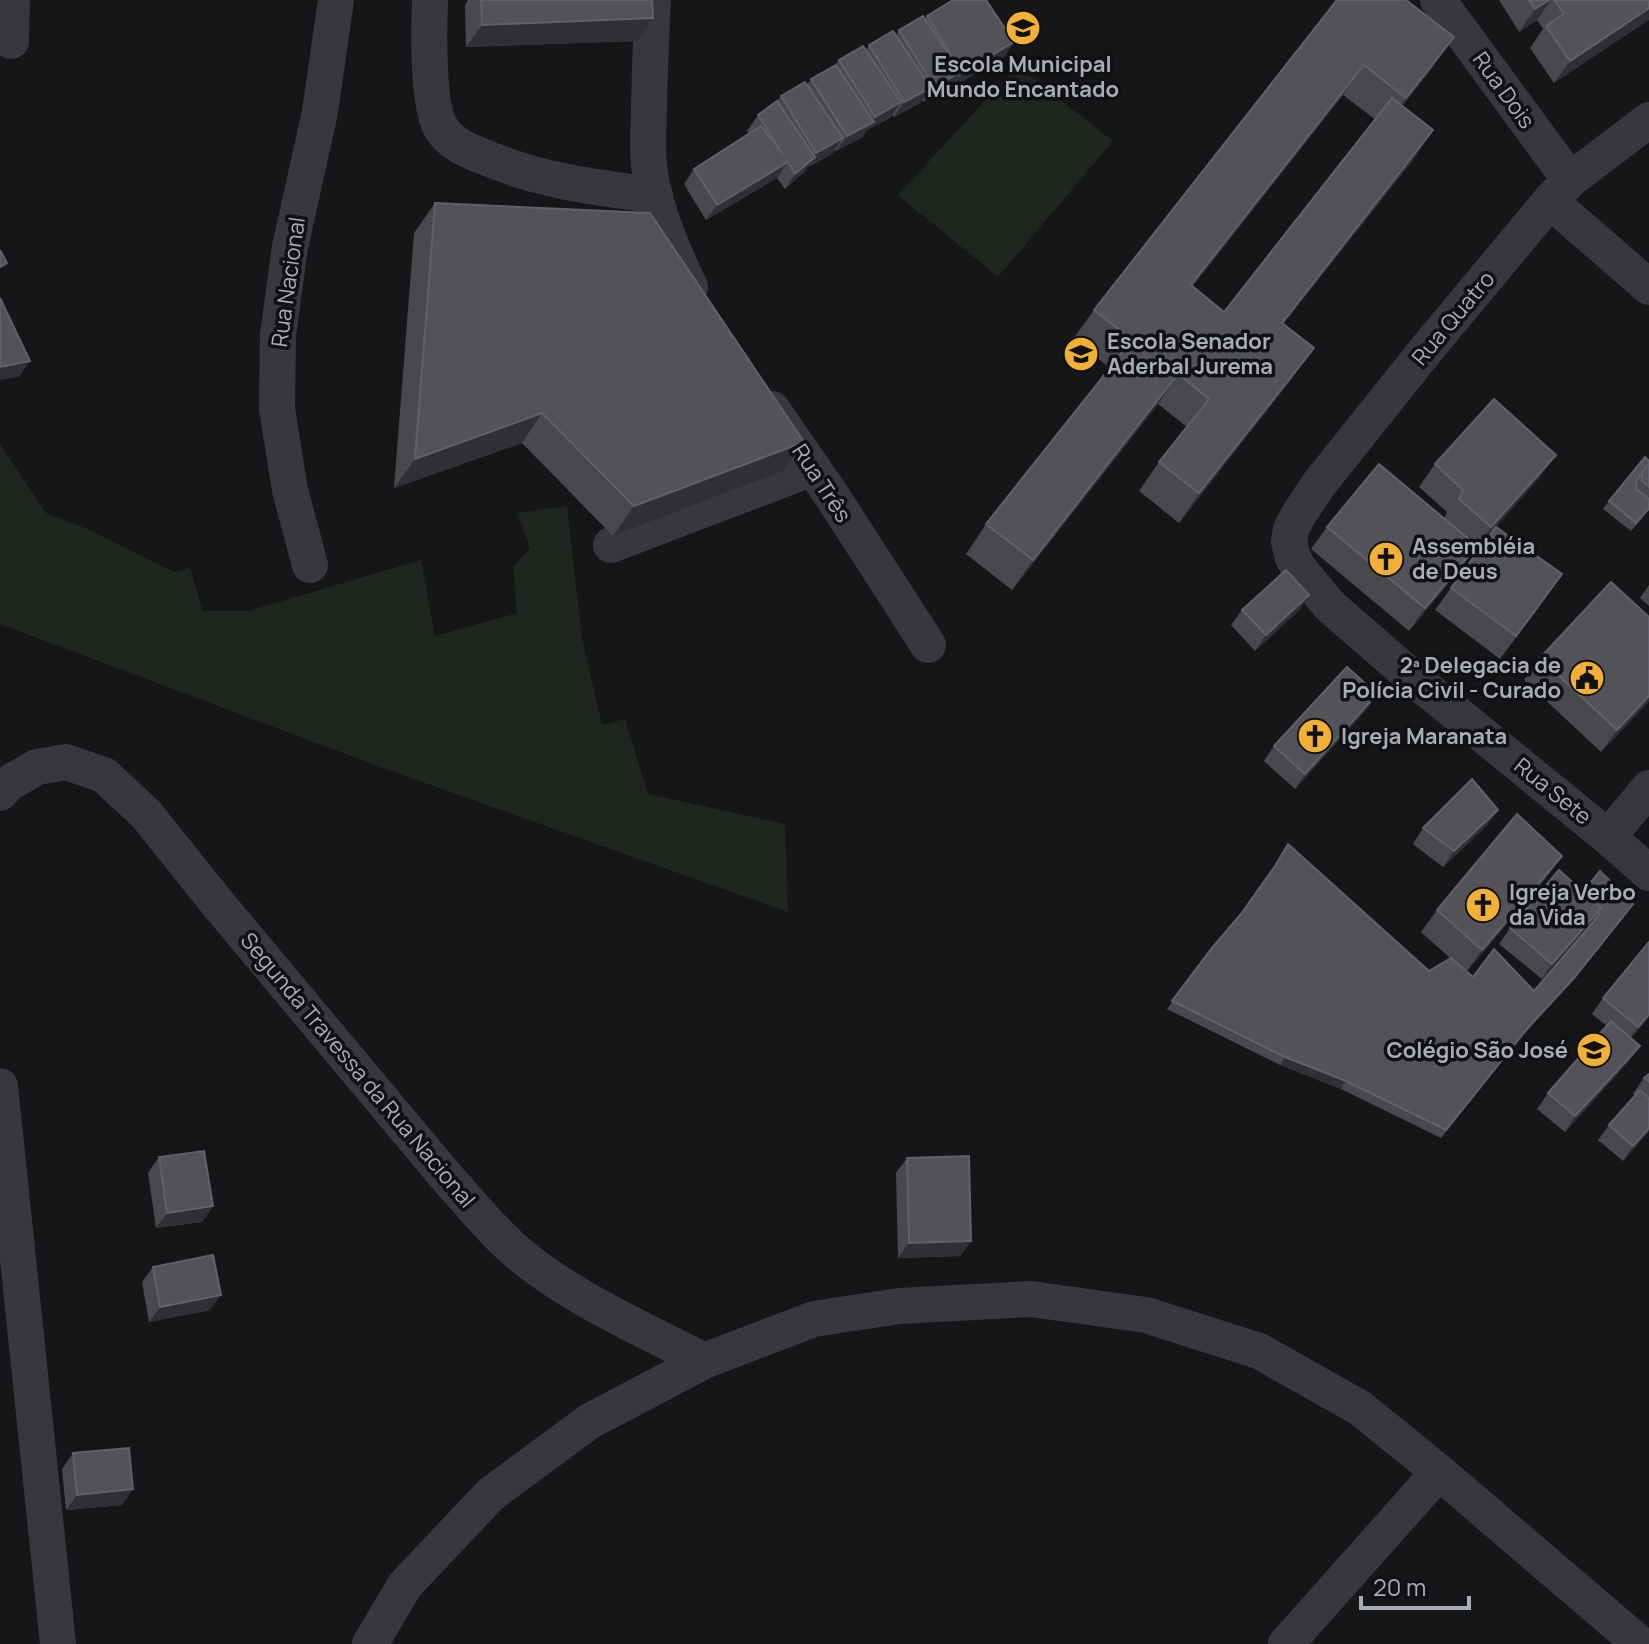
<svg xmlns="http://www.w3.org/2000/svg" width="1649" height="1644" viewBox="0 0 1649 1644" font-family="Manrope,sans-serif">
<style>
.green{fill:#1e261f}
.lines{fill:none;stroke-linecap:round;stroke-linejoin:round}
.minor{stroke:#37383d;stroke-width:36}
.wall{fill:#47494d;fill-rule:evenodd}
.shaded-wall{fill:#2f3033}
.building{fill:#525359;stroke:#5f6168;stroke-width:2}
.labels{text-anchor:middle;stroke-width:7;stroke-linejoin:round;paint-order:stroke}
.poi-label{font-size:22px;font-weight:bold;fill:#a8adb8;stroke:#111113;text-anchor:start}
.street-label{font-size:22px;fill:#a8adb8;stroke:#111113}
</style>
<rect width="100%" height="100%" fill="#161618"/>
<g class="green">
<polygon points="1017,66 1113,141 998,277 898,195"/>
<polygon points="0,444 46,513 90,530 174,572 190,568 203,611 248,611 421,560 435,636 517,613 513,567 530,548 517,513 567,506 582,638 602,725 625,719 648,794 785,824 788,912 383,768 0,624"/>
</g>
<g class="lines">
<g class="minor">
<path d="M430,0C429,28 427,106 441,128C452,145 469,151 487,158C541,181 597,188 655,195"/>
<path d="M653,0C651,35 650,69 649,104C649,124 647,146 649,166C654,208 672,249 690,287"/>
<polyline points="1438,0 1570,180"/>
<polyline points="11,41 12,0"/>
<polyline points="1649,120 1570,180 1550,201 1426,350 1319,484 1299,514 1291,529 1289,542 1293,558 1300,570 1330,606 1413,678 1608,837 1649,873"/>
<polyline points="1550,201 1649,287"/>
<polyline points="772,409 834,499 928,645"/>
<polyline points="611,545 813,468"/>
<polyline points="310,565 290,490 277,409 278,335 290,247 320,112 336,0"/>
<path d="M0,793L9,783L37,767L66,762L104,775L146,814L218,904L449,1180C471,1204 492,1231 517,1252C569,1297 643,1329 704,1361"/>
<polyline points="1608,837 1649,788"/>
<polyline points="0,1086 58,1644"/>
<polyline points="370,1644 405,1585 491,1494 590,1421 704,1361 814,1319 899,1306 1031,1299 1146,1315 1259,1351 1360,1408 1439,1472 1640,1644"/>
<polyline points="1286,1644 1439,1472"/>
</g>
</g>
<g class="wall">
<polygon points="468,0 652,0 653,18 637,41 466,47 465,5"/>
<path d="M1337,0L1433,67L1402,106L1413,160L1283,324L1314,348L1293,377L1179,523L1139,491L1159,462L1187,427L1158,404L1012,590L966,554L986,524L1110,368L1073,339L1094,310ZM1343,95L1376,120L1224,312L1192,287Z"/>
<polygon points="1499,0 1649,0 1554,83 1530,48 1543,29 1537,20 1519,32"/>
<polygon points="927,16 1014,42 1004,57 951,88 951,87 923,102 922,100 920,103 894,117 892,115 890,118 867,130 863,137 836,151 835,149 832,154 808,167 804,172 785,189 777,178 706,220 684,184 694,169 749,134 747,131 758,115 777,101 781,96 807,85 811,79 835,65 839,60 866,50 869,45 896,35 899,30 925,19"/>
<polygon points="435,203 804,442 783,471 613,536 522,443 394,488 414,233"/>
<polygon points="1649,461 1649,511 1648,511 1631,531 1603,509 1609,501"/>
<polygon points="1435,464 1540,477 1475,550 1474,549 1461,568 1409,631 1311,549 1327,527 1444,519 1447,512 1419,487"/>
<polygon points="1649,585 1649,606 1640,598"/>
<polygon points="1451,588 1546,597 1500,659 1435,610"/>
<polygon points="1309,595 1299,610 1255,651 1231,625 1242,610"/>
<polygon points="1649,617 1649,701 1601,752 1524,680 1540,658"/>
<polygon points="1377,694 1366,710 1295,789 1264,761 1274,746"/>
<polygon points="1498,810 1487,825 1443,867 1413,844 1423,828"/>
<polygon points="1288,844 1429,971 1450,958 1421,932 1437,910 1546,878 1467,971 1473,977 1534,991 1594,921 1593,920 1542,979 1499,944 1510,928 1583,892 1628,912 1568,985 1521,1037 1441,1138 1341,1089 1280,1065 1167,1009 1212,948 1241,914 1269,874"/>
<polygon points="1603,998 1649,1017 1631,1038 1629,1061 1565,1132 1537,1109 1548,1093 1607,1026 1592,1014"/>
<polygon points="1649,1074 1649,1131 1623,1161 1598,1140 1609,1125 1635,1095 1633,1094 1644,1078"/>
<polygon points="159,1157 213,1206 202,1222 156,1228 148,1173"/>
<polygon points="907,1158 971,1241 960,1256 898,1258 896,1173"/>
<polygon points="153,1267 210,1310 149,1322 142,1282"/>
<polygon points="73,1453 122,1505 66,1510 62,1469"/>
</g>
<g class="shaded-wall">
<polygon points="1549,0 1551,0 1537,20 1519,32 1535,9"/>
<polygon points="1649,8 1649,20 1554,83 1570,61"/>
<polygon points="653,18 637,41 466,47 482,25"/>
<polygon points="1454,37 1433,67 1385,127 1406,98"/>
<polygon points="1014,42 1004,57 951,88 962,73"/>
<polygon points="1364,65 1343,95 1170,315 1191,285"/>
<polygon points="961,72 951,87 923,102 934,87"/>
<polygon points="931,88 920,103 894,117 904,102"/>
<polygon points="901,102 890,118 867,130 863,137 836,151 847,136 870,123 875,117"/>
<polygon points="1433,130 1413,160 1261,352 1282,323"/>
<polygon points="843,138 832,154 808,167 804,172 785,189 795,174 812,160 816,153"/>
<polygon points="788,162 777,178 706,220 717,205"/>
<polygon points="1314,348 1293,377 1179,523 1199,493"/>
<polygon points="30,361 19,377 0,380 0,367"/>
<polygon points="1178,374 1158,404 1012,590 1033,560"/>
<polygon points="542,413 522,443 394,488 415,459"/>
<polygon points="804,442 783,471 613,536 634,506"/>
<polygon points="1556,455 1540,477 1475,550 1491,527"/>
<polygon points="1477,546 1461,568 1409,631 1425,608"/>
<polygon points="1309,595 1299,610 1255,651 1266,635"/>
<polygon points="1377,694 1366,710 1295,789 1305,774"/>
<polygon points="1649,696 1649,701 1601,752 1617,730"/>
<polygon points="1498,810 1487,825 1443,867 1454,851"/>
<polygon points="1562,856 1546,878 1466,972 1482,950"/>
<polygon points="1633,904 1568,985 1521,1037 1441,1138 1527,1029"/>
<polygon points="1601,908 1590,923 1542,979 1552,964"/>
<polygon points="1649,1014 1649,1017 1627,1042 1638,1027"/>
<polygon points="1640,1046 1629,1061 1565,1132 1575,1116"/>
<polygon points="1285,1057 1346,1081 1341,1089 1280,1065"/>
<polygon points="1649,1128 1649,1131 1623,1161 1633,1146"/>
<polygon points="213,1206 202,1222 156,1228 167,1213"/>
<polygon points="971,1241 960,1256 898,1258 909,1243"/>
<polygon points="221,1295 210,1310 149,1322 160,1307"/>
<polygon points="133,1489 122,1505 66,1510 77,1495"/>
</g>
<g class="building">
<polygon points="481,0 652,0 653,18 482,25"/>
<polygon points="953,0 986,0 1014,42 962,73 961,72 934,87 899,30 923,16 950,56 951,55 927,16"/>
<polygon points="1337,0 1406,0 1454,37 1406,98 1364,65 1191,285 1224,312 1392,98 1433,130 1282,323 1314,348 1199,493 1159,462 1209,399 1178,374 1033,560 986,524 1132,340 1094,310"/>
<polygon points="1529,0 1549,0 1535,9"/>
<polygon points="1554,0 1649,0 1649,8 1570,61 1546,26 1564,14"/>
<polygon points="893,31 931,88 904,102 869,45"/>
<polygon points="863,46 901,102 875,117 839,60"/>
<polygon points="836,65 874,122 847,136 811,79"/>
<polygon points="805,82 843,138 816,153 781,96"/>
<polygon points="777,101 815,157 795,174 788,162 717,205 694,169 761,126 783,154 758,115"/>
<polygon points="435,203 650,213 804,442 634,506 542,413 415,459"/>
<polygon points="0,250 7,263 0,267"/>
<polygon points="0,298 30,361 0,367"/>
<polygon points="1494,399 1556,455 1491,527 1459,499 1463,490 1435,464"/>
<polygon points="1645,457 1649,461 1649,464 1637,480 1636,489 1649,499 1649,508 1636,523 1609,501"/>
<polygon points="1379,464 1477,546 1425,608 1327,527"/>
<polygon points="1649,464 1649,487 1642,481 1642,472"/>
<polygon points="1496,527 1562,574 1516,636 1451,588"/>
<polygon points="1286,570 1309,595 1266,635 1242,610"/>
<polygon points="1611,582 1649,617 1649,696 1617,730 1540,658"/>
<polygon points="1347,667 1377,694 1305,774 1274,746"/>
<polygon points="1472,779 1498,810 1454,851 1423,828"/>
<polygon points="1517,814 1562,856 1482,950 1437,910"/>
<polygon points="1288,844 1429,971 1451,958 1473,977 1494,949 1534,991 1600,914 1598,912 1601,908 1583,892 1600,871 1633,904 1574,978 1527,1029 1446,1130 1346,1081 1285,1057 1172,1001 1212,948 1241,914 1275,866"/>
<polygon points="1559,870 1601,908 1552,964 1510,928"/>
<polygon points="1649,942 1649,1014 1638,1027 1603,998"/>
<polygon points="1611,1021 1640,1046 1575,1116 1548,1093"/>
<polygon points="1649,1074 1649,1082 1644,1078"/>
<polygon points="1640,1090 1649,1098 1649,1128 1633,1146 1609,1125"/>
<polygon points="204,1151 213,1206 167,1213 159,1157"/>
<polygon points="969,1156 971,1241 909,1243 907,1158"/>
<polygon points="213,1255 221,1295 160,1307 153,1267"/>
<polygon points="129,1448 133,1489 77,1495 73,1453"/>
</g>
<defs>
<symbol id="school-disc" viewBox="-11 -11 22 22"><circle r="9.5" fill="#f2b134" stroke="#111113"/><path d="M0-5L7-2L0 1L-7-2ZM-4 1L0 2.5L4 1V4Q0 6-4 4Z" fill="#111"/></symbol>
<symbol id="church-disc" viewBox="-11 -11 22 22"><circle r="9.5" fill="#f2b134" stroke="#111113"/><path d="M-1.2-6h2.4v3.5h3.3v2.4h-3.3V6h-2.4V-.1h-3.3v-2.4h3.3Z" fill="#111"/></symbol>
<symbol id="civic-disc" viewBox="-11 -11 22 22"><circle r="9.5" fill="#f2b134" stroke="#111113"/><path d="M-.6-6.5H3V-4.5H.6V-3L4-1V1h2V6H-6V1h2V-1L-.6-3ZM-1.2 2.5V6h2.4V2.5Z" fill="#111"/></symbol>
</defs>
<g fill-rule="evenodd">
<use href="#school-disc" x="1003" y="8" width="40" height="40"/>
<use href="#school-disc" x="1061" y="334" width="40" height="40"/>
<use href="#church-disc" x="1366" y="539" width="40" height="40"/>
<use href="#civic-disc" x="1567" y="658" width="40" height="40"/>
<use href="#church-disc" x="1295" y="716" width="40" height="40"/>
<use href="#church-disc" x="1463" y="885" width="40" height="40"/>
<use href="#school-disc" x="1574" y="1030" width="40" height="40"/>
</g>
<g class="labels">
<g class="poi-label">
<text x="1023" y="72" text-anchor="middle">Escola Municipal<tspan x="1023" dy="25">Mundo Encantado</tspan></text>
<text x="1107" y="349">Escola Senador<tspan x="1107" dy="25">Aderbal Jurema</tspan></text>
<text x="1412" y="554">Assembléia<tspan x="1412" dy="25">de Deus</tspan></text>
<text x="1561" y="673" text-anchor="end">2ª Delegacia de<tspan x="1561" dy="25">Polícia Civil - Curado</tspan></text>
<text x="1341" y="744">Igreja Maranata</text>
<text x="1509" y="900">Igreja Verbo<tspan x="1509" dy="25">da Vida</tspan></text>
<text x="1568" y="1058" text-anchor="end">Colégio São José</text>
</g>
<g class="street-label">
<text transform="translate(1504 90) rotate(54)" y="8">Rua Dois</text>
<text transform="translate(288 282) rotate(-82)" y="8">Rua Nacional</text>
<text transform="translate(1453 318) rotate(-50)" y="8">Rua Quatro</text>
<text transform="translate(822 483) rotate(57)" y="8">Rua Três</text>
<text transform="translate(1553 791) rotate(39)" y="8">Rua Sete</text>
<text transform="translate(358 1070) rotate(50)" y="8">Segunda Travessa da Rua Nacional</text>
</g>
</g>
<path d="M1361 1596v12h108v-12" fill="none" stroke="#a8adb8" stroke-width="4"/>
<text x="1373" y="1596" font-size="24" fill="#a8adb8" stroke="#111113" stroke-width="6" paint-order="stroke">20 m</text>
</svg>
